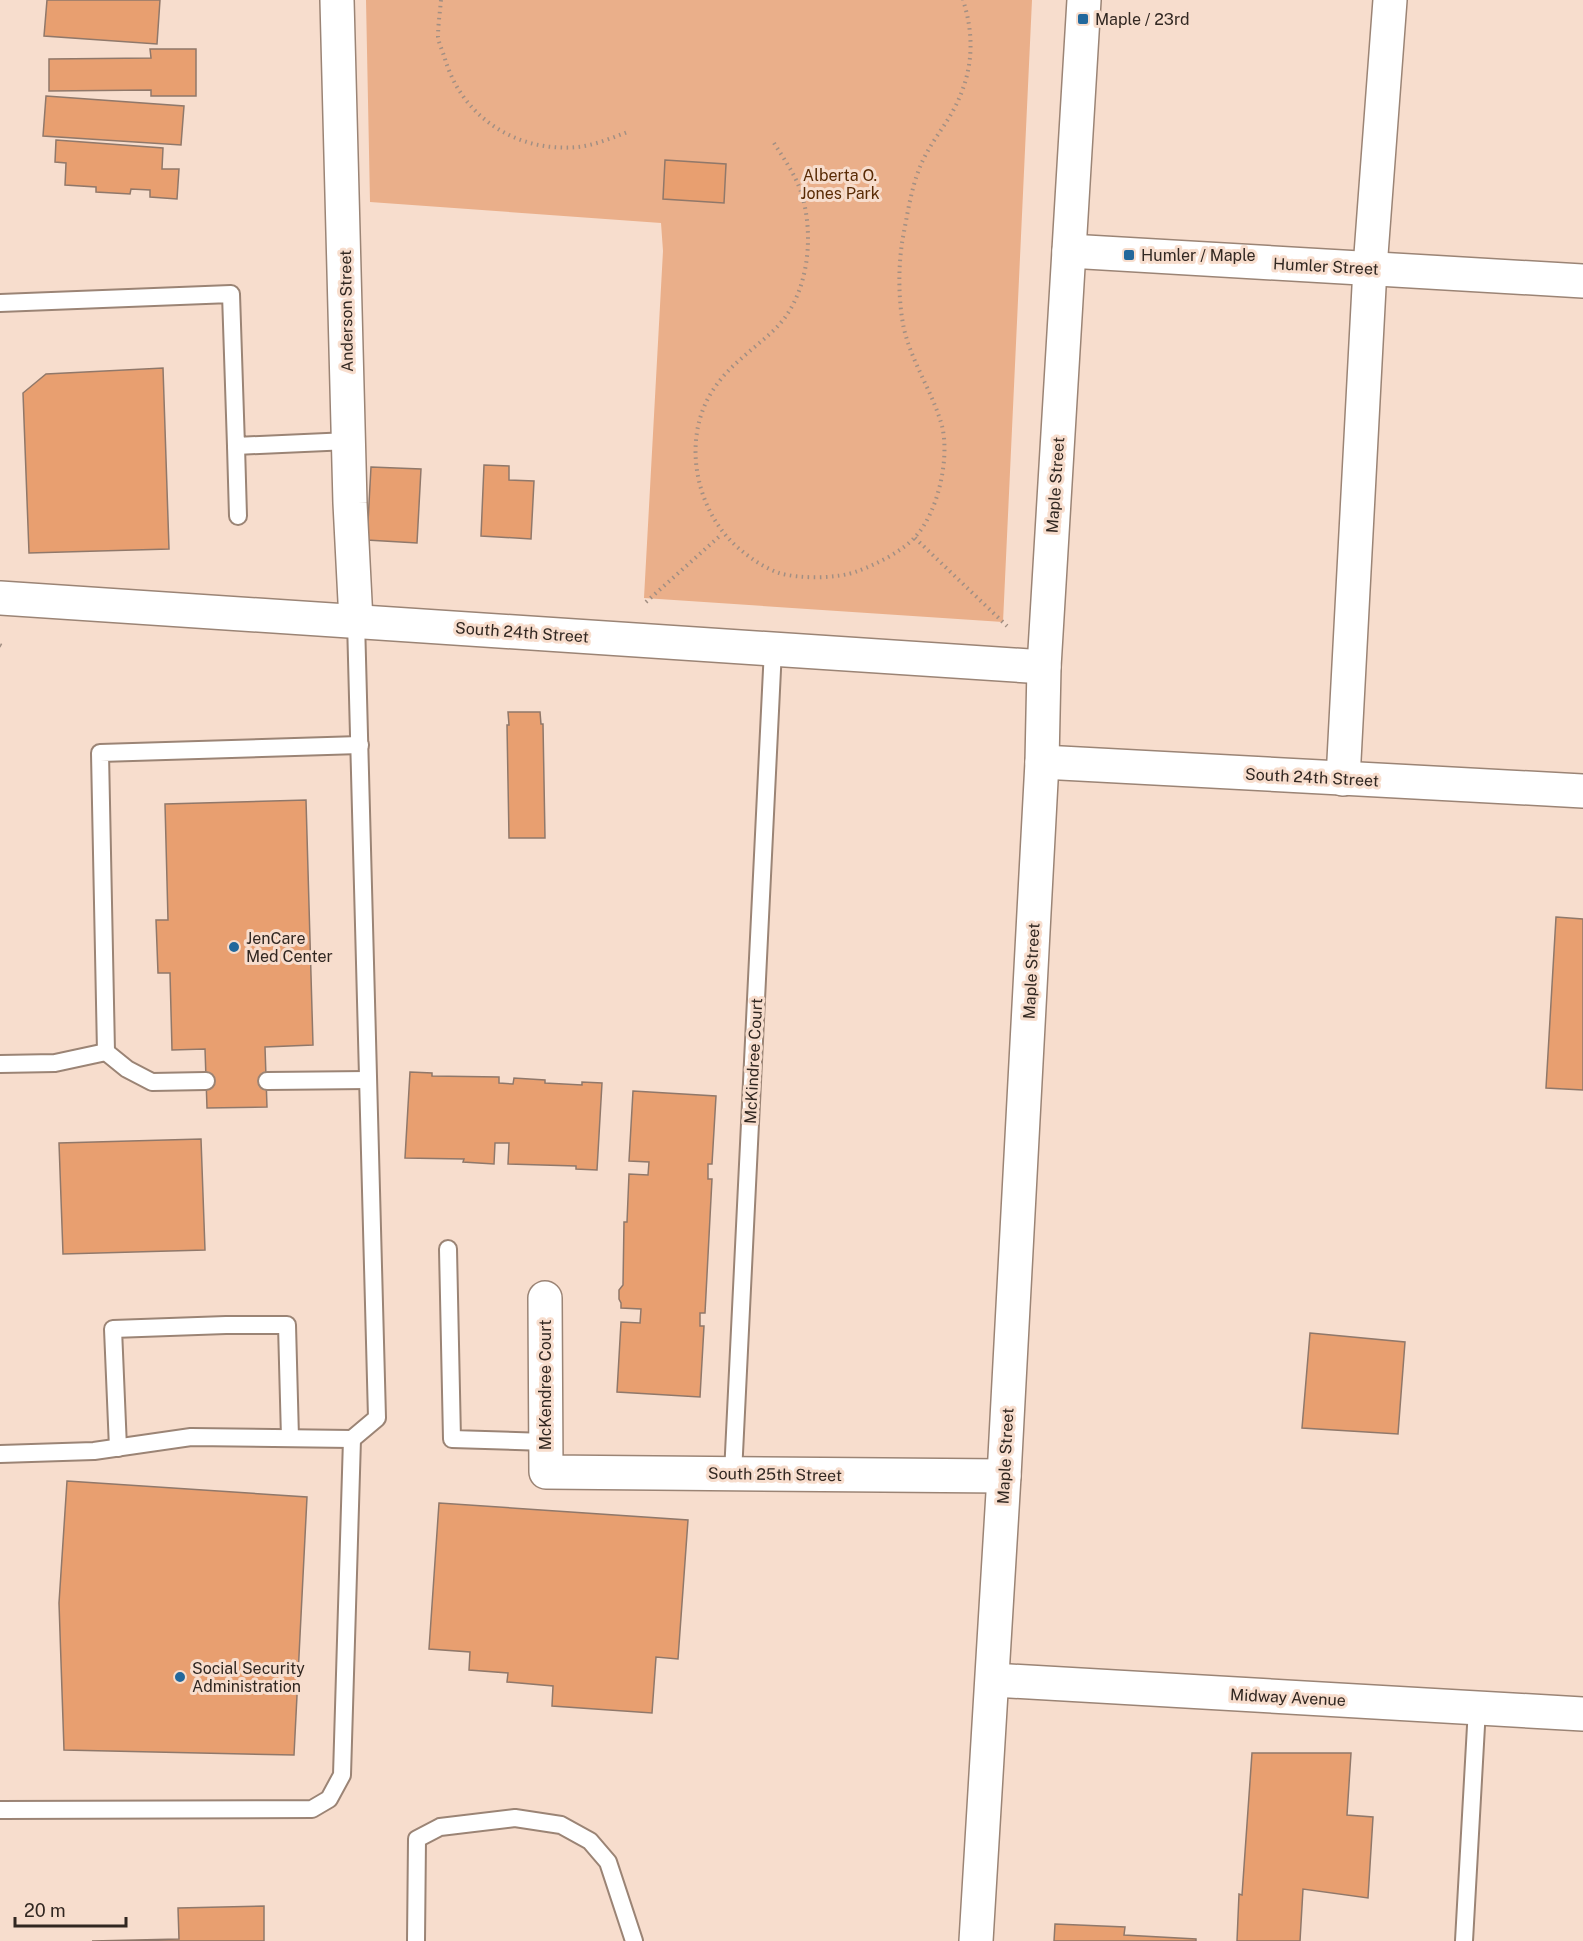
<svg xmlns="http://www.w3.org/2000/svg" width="1583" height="1941" viewBox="0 0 1583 1941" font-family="'Public Sans',sans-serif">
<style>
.green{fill:#eaaf8a}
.building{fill:#e89f70;stroke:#90786a;stroke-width:1.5}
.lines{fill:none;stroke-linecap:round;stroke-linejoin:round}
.lane-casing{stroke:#9b8475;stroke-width:20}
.street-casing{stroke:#9b8475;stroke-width:36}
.path{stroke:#a28f83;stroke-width:4;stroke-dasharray:1.5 4.5;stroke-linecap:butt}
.lane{stroke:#fff;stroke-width:16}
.street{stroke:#fff;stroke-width:33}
.poi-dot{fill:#22689c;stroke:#f7ddcd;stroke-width:2}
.labels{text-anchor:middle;stroke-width:6;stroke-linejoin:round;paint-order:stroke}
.poi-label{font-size:16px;fill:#312721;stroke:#f7ddcd;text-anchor:start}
.park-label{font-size:16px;fill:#592b05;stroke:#f7ddcd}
.street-label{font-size:16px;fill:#312721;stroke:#f7ddcd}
</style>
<rect width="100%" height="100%" fill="#f7ddcd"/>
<polygon class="green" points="366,0 1032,0 1003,622 644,598 663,251 661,223 370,202"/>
<g class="building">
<polygon points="47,0 160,0 157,44 44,36"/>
<polygon points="150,49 196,49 196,96 151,96 151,90 49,91 49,59 151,58"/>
<polygon points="46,96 184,106 181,145 43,136"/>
<polygon points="56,140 163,148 162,169 179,169 177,199 150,197 150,190 131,189 130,194 96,192 96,187 65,185 66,163 55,162"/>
<polygon points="665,160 726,164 724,203 663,199"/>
<polygon points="163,368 169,549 29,553 23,393 46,374"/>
<polygon points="484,465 509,466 509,480 534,481 531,539 481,536"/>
<polygon points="371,467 421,469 417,543 367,540"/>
<polygon points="508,712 540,712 541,724 543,724 545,838 509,838 507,725 509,725"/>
<polygon points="306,800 313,1045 265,1047 267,1107 207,1108 205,1049 172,1050 170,973 158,973 156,920 168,920 165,804"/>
<polygon points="1556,917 1583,919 1583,1090 1546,1088"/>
<polygon points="410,1072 432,1073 432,1076 499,1077 499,1083 513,1084 514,1078 545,1080 545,1083 582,1085 582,1082 602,1083 597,1170 576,1169 576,1166 508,1164 509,1143 495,1143 494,1164 463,1162 464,1159 405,1158"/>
<polygon points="633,1091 716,1096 712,1164 708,1164 708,1179 712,1179 705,1313 700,1313 700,1326 704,1326 700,1397 617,1392 621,1322 640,1323 641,1309 621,1308 621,1303 619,1299 619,1290 623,1285 624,1222 627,1222 629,1174 648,1175 649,1162 629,1161"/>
<polygon points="201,1139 205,1250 63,1254 59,1143"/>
<polygon points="1310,1333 1405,1342 1398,1434 1302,1428"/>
<polygon points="67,1481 307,1497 294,1755 64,1750 59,1603"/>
<polygon points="439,1503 688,1520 678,1659 656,1657 652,1713 552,1706 553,1686 507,1682 508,1673 469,1670 470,1652 429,1649"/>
<polygon points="1252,1753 1351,1753 1347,1815 1373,1817 1368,1898 1303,1889 1300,1941 1237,1941 1239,1894 1242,1895"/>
<polygon points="264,1906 264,1941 92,1941 179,1939 178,1908"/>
<polygon points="1055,1924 1125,1927 1124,1935 1196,1939 1196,1941 1054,1941"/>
</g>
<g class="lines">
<defs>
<g id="lane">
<polyline points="0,303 231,294 236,446 349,441"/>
<polyline points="236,446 238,516"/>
<polyline points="106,1052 100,753 360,745"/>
<polyline points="0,1064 55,1063 106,1052 127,1069 152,1082 206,1081"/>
<polyline points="267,1081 368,1080"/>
<polyline points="448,1249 452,1439 546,1442"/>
<polyline points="118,1448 113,1329 226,1325 287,1325 290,1438"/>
<polyline points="0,1454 94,1451 191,1437 352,1439 377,1418 356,621"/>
<polyline points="733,1474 773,649"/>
<polyline points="0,1810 312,1809 329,1799 342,1775 352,1439"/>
<polyline points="416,1941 417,1839 440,1827 515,1818 561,1825 590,1841 608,1862 634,1941"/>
<polyline points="1464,1941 1477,1708"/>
</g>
<g id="street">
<polyline points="337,0 350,503 356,621"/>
<polyline points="1069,251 1583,281"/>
<polyline points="0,598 1044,667"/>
<polyline points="1042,762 1583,791"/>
<polyline points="1343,779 1370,268 1390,0"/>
<polyline points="545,1298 546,1472 1004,1476"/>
<polyline points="993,1680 1583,1714"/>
<polyline points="976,1941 1004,1476 1042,762 1044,667 1084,0"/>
</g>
</defs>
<use href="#lane" class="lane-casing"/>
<use href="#street" class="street-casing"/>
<g class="path">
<path d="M441,0C440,12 438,25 438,37C439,44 443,52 445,59C462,117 517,153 578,147C596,145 614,137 630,131"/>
<path d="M774,143C784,159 795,174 801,192C815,235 809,297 774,330C753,350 729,365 713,390C680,440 696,515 742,551C753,560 765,568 779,573C799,579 838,579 858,571C875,565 903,551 915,537C938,513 950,458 942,426C933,393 912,363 904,329C898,300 898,265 903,237C908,211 912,183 923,160C932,141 946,125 955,107C973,72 975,37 963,0"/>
<polyline points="915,538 1007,626"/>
<polyline points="646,602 722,534"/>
<polyline points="0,645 2,646"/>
</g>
<use href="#lane" class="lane"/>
<use href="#street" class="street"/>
</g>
<g class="poi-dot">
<rect x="1077" y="13" width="12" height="12" rx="3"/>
<rect x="1123" y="249" width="12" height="12" rx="3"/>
<circle cx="234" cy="947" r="6"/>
<circle cx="180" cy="1677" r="6"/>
</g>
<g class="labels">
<g class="poi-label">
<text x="1095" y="25">Maple / 23rd</text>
<text x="1141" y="261">Humler / Maple</text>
<text x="246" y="944">JenCare<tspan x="246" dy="18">Med Center</tspan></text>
<text x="192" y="1674">Social Security<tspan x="192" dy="18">Administration</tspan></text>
</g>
<g class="park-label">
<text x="840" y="181">Alberta O.<tspan x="840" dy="18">Jones Park</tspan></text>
</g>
<g class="street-label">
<text transform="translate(1326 266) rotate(3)" y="6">Humler Street</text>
<text transform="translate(346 311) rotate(-91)" y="6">Anderson Street</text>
<text transform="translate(1055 485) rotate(-86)" y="6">Maple Street</text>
<text transform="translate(522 632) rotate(4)" y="6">South 24th Street</text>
<text transform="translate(1312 777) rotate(3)" y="6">South 24th Street</text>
<text transform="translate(1031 971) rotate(-87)" y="6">Maple Street</text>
<text transform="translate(753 1061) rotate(-87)" y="6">McKindree Court</text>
<text transform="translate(545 1385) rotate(-90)" y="6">McKendree Court</text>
<text transform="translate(1005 1456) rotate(-87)" y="6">Maple Street</text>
<text transform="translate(775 1474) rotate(1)" y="6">South 25th Street</text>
<text transform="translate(1288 1697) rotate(3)" y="6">Midway Avenue</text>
</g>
</g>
<path d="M15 1917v9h111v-9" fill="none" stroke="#312721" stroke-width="3"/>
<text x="24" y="1917" font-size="18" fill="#312721" stroke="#f7ddcd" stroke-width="4.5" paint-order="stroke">20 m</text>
</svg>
